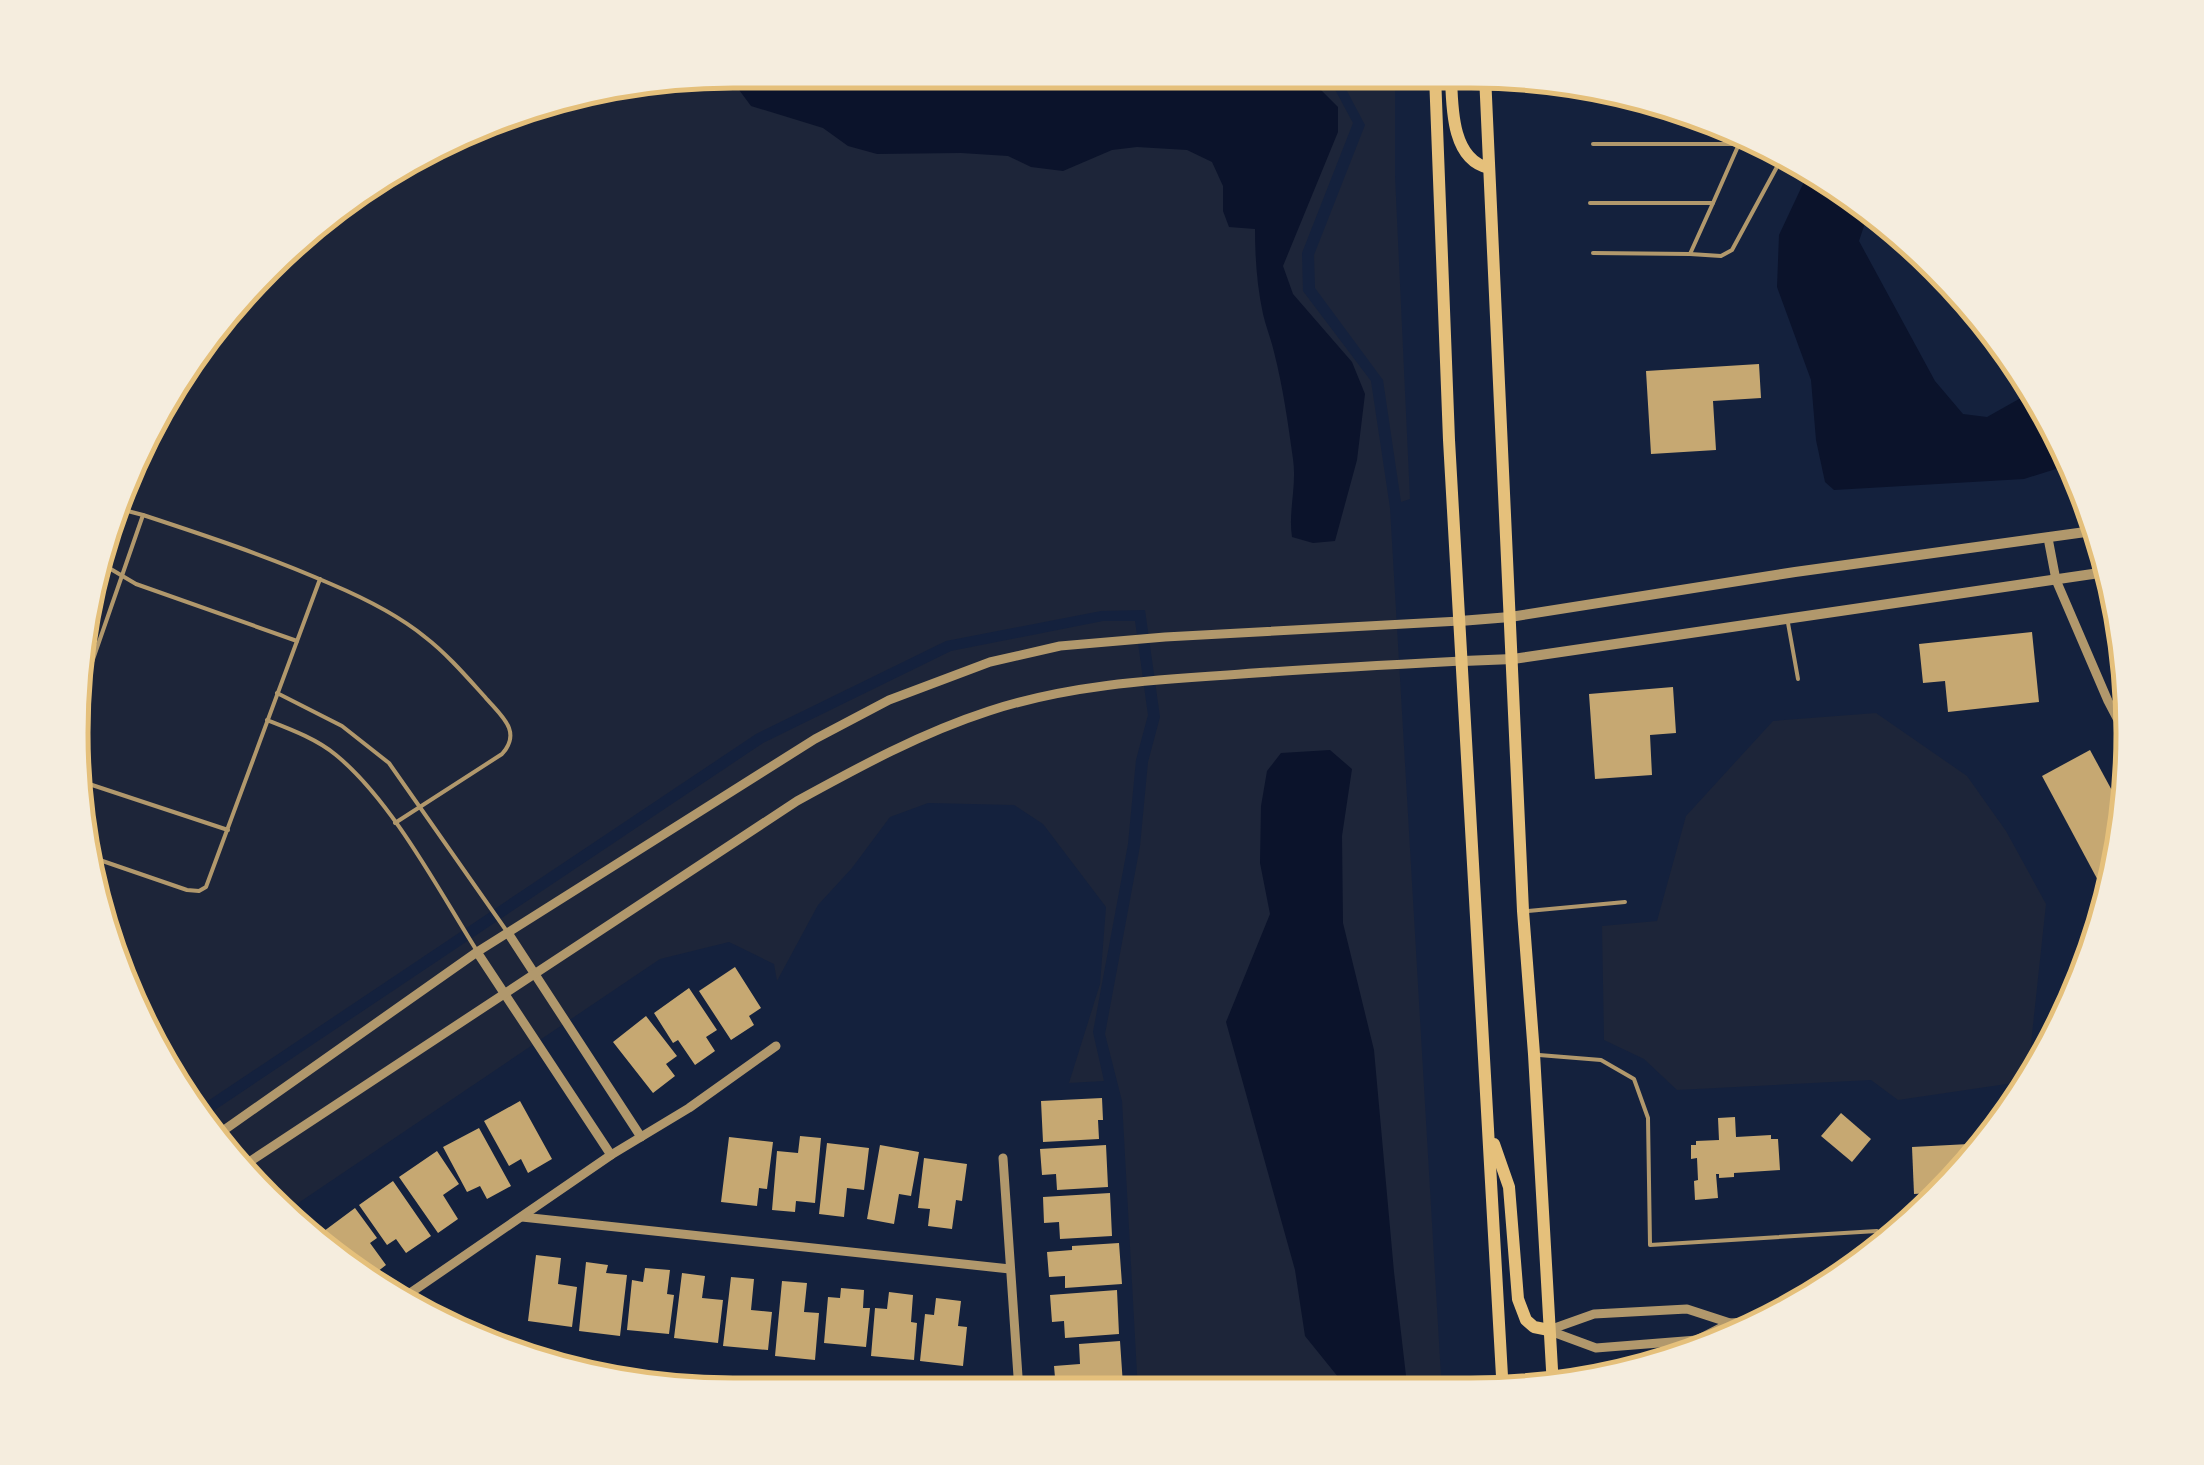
<svg xmlns="http://www.w3.org/2000/svg" width="2204" height="1465" viewBox="0 0 2204 1465" font-family="'Public Sans',sans-serif">
<style>
.green{fill:#1d2539}
.water{fill:#0b132b}
.building{fill:#c6a872}
.lines{fill:none;stroke-linecap:round;stroke-linejoin:round}
.service{stroke:#b1986c;stroke-width:4}
.minor{stroke:#b1986c;stroke-width:9}
.tertiary{stroke:#b1986c;stroke-width:10}
.secondary{stroke:#e5c07b;stroke-width:12}
.rim{fill:none;stroke:#e5c07b;stroke-width:5}
</style>
<rect width="100%" height="100%" fill="#14213d"/>
<g class="green">
<polygon points="733,70 1315,74 1331,82 1353,123 1302,253 1303,291 1371,381 1390,508 1442,1393 1138,1392 1122,1101 1105,1034 1140,846 1148,762 1160,717 1145,610 1101,611 946,641 756,734 196,1109 159,1064 92,903 71,690 120,480 207,329 364,182 520,105"/>
<polygon points="1338,74 1395,75 1395,176 1410,499 1401,502 1383,380 1315,288 1314,255 1365,125"/>
<polygon points="1103,621 1135,621 1148,715 1136,760 1128,844 1093,1032 1104,1081 1069,1083 1100,984 1106,907 1043,824 1014,805 928,803 890,817 852,868 818,905 777,981 774,964 729,942 660,959 282,1214 203,1118 763,743 951,651"/>
<polygon points="1876,713 1967,776 2006,831 2046,904 2027,1081 1898,1100 1871,1080 1677,1090 1644,1059 1604,1040 1602,926 1657,921 1686,816 1773,721"/>
</g>
<g class="water">
<path d="M733,70L1298,74L1313,82L1338,107V132L1283,266L1293,294L1352,362L1365,394L1357,460L1335,541L1313,543L1292,537C1288,511 1297,486 1293,459C1288,423 1283,387 1274,352C1271,339 1266,327 1263,314C1257,286 1255,258 1255,229L1229,227L1223,211V186L1212,162L1187,150L1137,147L1112,150L1063,171L1031,167L1008,156L961,153L877,154L848,146L823,128L751,106L725,71Z"/>
<polygon points="1810,169 1875,212 1865,223 1859,241 1935,381 1963,414 1987,417 2035,390 2066,440 2075,463 2024,479 1834,490 1825,482 1816,440 1811,380 1777,287 1779,235"/>
<polygon points="1330,750 1352,769 1342,836 1343,923 1374,1050 1394,1272 1408,1393 1351,1393 1305,1336 1295,1270 1226,1022 1270,914 1260,863 1261,806 1267,771 1281,753"/>
</g>
<g class="building">
<polygon points="1759,364 1761,398 1713,401 1716,450 1651,454 1646,371"/>
<polygon points="2032,632 2039,702 1948,712 1945,681 1923,683 1919,644"/>
<polygon points="1673,687 1676,733 1650,735 1652,775 1595,779 1589,694"/>
<polygon points="2090,750 2128,820 2109,901 2042,776"/>
<polygon points="735,967 761,1008 749,1016 754,1025 731,1040 699,991"/>
<polygon points="689,988 717,1030 706,1037 715,1051 695,1065 678,1040 673,1043 654,1013"/>
<polygon points="646,1016 677,1056 666,1064 675,1076 653,1093 613,1042"/>
<polygon points="1102,1098 1103,1120 1098,1120 1099,1139 1043,1142 1041,1101"/>
<polygon points="520,1101 552,1159 528,1173 521,1159 509,1166 484,1121"/>
<polygon points="1841,1113 1871,1139 1852,1162 1821,1136"/>
<polygon points="1735,1117 1736,1137 1771,1135 1771,1139 1778,1139 1780,1170 1734,1173 1734,1177 1719,1178 1719,1174 1716,1174 1718,1198 1695,1200 1694,1181 1698,1180 1697,1158 1691,1159 1691,1145 1696,1145 1696,1141 1719,1140 1718,1118"/>
<polygon points="479,1128 511,1186 487,1199 480,1186 467,1192 443,1147"/>
<polygon points="800,1136 821,1138 815,1203 796,1201 795,1212 772,1210 777,1151 798,1153"/>
<polygon points="729,1137 773,1142 767,1189 759,1188 757,1206 721,1202"/>
<polygon points="827,1143 869,1148 864,1190 847,1188 844,1217 819,1214"/>
<polygon points="1988,1143 1969,1170 1945,1192 1914,1194 1912,1147"/>
<polygon points="880,1145 919,1152 911,1196 899,1194 894,1224 867,1219"/>
<polygon points="1106,1145 1108,1187 1057,1190 1056,1174 1042,1175 1040,1149"/>
<polygon points="437,1151 459,1184 443,1195 458,1219 438,1233 399,1177"/>
<polygon points="924,1158 967,1164 962,1201 956,1200 952,1229 928,1226 930,1209 918,1208"/>
<polygon points="393,1181 431,1236 406,1253 396,1239 387,1245 359,1205"/>
<polygon points="1110,1193 1112,1236 1060,1239 1059,1222 1044,1223 1043,1197"/>
<polygon points="355,1208 377,1238 370,1243 386,1265 368,1279 355,1265 351,1268 337,1258 320,1234"/>
<polygon points="1119,1243 1122,1284 1065,1288 1065,1276 1049,1277 1047,1252 1072,1250 1072,1246"/>
<polygon points="536,1255 561,1258 558,1284 577,1287 572,1327 528,1321"/>
<polygon points="586,1262 608,1265 606,1273 627,1275 620,1336 579,1331"/>
<polygon points="645,1268 670,1270 667,1294 674,1295 669,1334 627,1330 632,1280 643,1282"/>
<polygon points="682,1273 705,1276 702,1298 723,1300 718,1343 674,1338"/>
<polygon points="731,1277 754,1279 751,1310 772,1312 768,1350 723,1346"/>
<polygon points="782,1281 807,1283 804,1312 819,1313 815,1360 775,1356"/>
<polygon points="841,1288 864,1290 863,1308 870,1308 866,1347 824,1343 828,1297 840,1298"/>
<polygon points="1117,1290 1119,1334 1065,1338 1064,1321 1052,1322 1050,1295"/>
<polygon points="889,1292 913,1295 911,1322 917,1323 914,1360 871,1356 875,1308 887,1309"/>
<polygon points="936,1298 961,1301 958,1326 967,1327 963,1366 920,1361 925,1314 934,1315"/>
<polygon points="1120,1341 1123,1385 1056,1389 1054,1366 1080,1364 1079,1344"/>
</g>
<g class="lines">
<g class="service">
<polyline points="1590,203 1713,203 1739,144 1593,144"/>
<polyline points="1593,253 1690,254 1713,203"/>
<polyline points="1690,254 1721,256 1732,250 1785,152"/>
<polyline points="113,509 120,509 143,515"/>
<polyline points="102,560 109,568 136,584 297,641"/>
<polyline points="1788,623 1798,679"/>
<polyline points="277,693 342,726 389,763 508,933"/>
<path d="M74,714L143,515C207,536 270,557 331,584C364,598 397,614 425,637C447,654 466,676 485,697C500,715 523,731 502,754L395,823"/>
<path d="M267,720C290,729 317,739 336,755C392,801 438,889 477,951"/>
<polyline points="80,781 228,830"/>
<polyline points="88,856 187,890 199,891 206,887 320,579"/>
<polyline points="1528,911 1625,902"/>
<polyline points="1539,1055 1601,1060 1634,1079 1648,1118 1650,1245 1877,1231 1878,1255"/>
</g>
<g class="minor">
<polyline points="2048,538 2056,580 2108,701 2131,745"/>
<polyline points="508,933 641,1137"/>
<polyline points="477,952 611,1155"/>
<polyline points="217,1135 477,952 815,739 889,700 990,662 1060,646 1165,637 1460,621"/>
<polyline points="1003,1158 1019,1391"/>
<path d="M243,1166L797,801C859,767 921,733 989,711C1065,686 1148,680 1228,675C1306,669 1385,665 1463,661"/>
<polyline points="522,1217 1010,1269"/>
<polyline points="400,1300 611,1155 689,1108 776,1046"/>
<polyline points="1549,1330 1594,1314 1687,1309 1730,1323 1774,1320"/>
<polyline points="1550,1331 1596,1348 1697,1340 1730,1323"/>
</g>
<g class="tertiary">
<polyline points="1460,621 1510,617 1795,572 2100,530"/>
<polyline points="1463,661 1513,659 2113,571"/>
</g>
<g class="secondary">
<polyline points="1435,75 1449,440 1503,1394"/>
<path d="M1451,75C1452,105 1451,160 1489,168"/>
<polyline points="1485,75 1523,911 1534,1054 1553,1387"/>
<polyline points="1494,1144 1509,1187 1518,1299 1526,1320 1534,1327 1549,1330"/>
</g>
</g>
<path d="M0 0H2204V1465H0ZM733 88H1471A645 645 0 0 1 2116 733V733A645 645 0 0 1 1471 1378H733A645 645 0 0 1 88 733V733A645 645 0 0 1 733 88Z" fill="#f5edde" fill-rule="evenodd"/>
<path class="rim" d="M733 88H1471A645 645 0 0 1 2116 733V733A645 645 0 0 1 1471 1378H733A645 645 0 0 1 88 733V733A645 645 0 0 1 733 88Z"/>
</svg>
